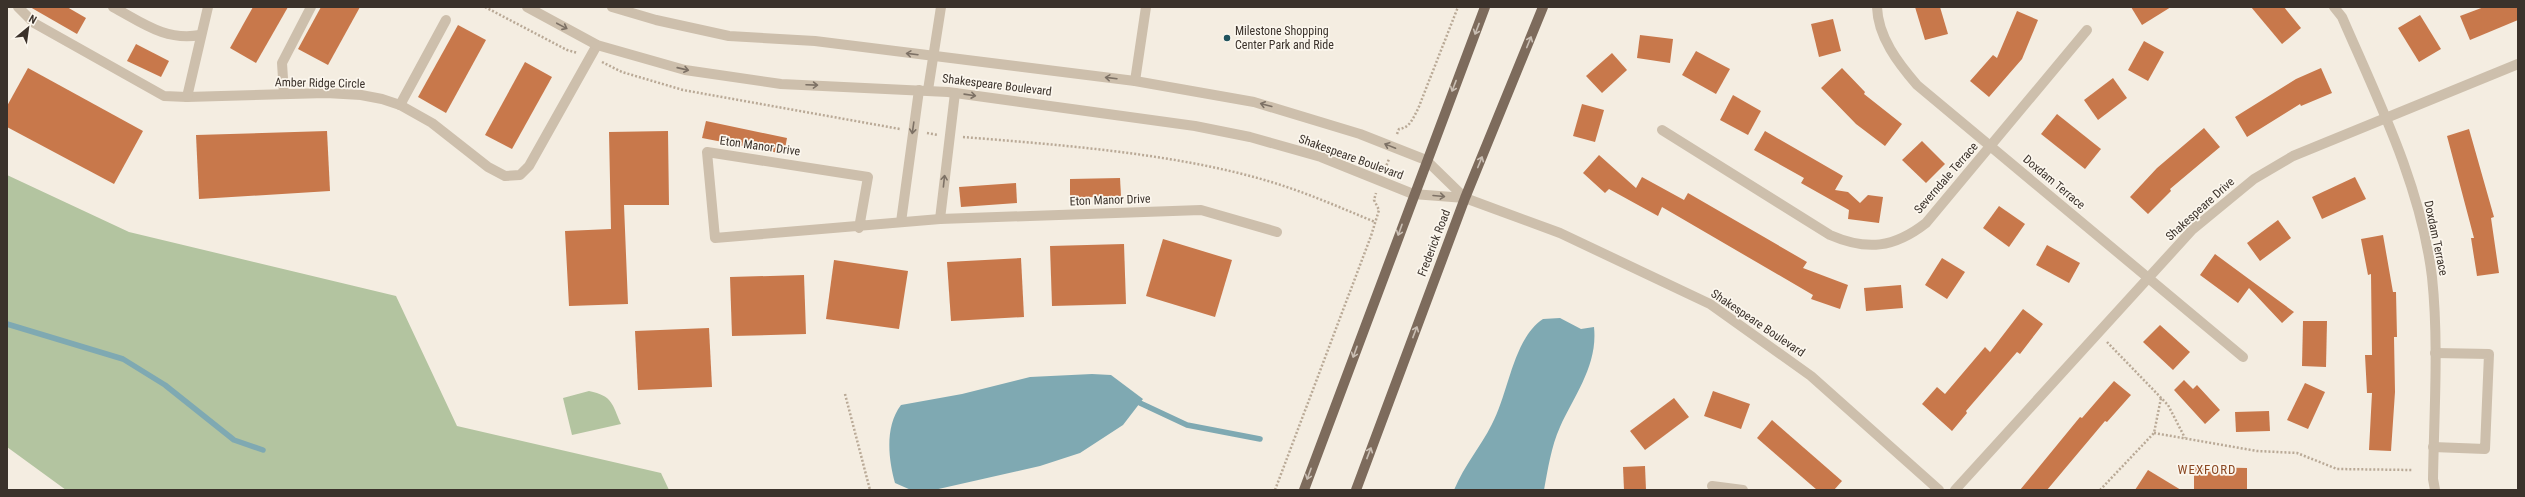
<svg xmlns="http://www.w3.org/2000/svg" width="2525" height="497" viewBox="0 0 2525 497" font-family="'Roboto Condensed',sans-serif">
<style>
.green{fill:#b3c4a0}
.water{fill:#7fa9b2}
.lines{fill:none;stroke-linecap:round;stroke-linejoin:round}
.stream{stroke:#7fa9b2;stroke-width:5.5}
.building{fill:#c8784b}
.path{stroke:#b9a996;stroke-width:2.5;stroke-dasharray:2 2;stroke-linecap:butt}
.minor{stroke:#cdbfac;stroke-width:10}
.major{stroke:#7d6b5c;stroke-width:10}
.oneway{stroke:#7d7165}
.oneway2{stroke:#c9beb3}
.poi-dot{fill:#1f525d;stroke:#fbf6ed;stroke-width:1.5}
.labels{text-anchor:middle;stroke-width:3.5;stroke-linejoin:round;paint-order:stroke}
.poi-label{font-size:12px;fill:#3b322b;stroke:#fbf6ed;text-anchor:start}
.street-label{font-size:12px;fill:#3b322b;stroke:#fbf6ed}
.neighbourhood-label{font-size:13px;letter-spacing:1px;fill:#8b4822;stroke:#fbf6ed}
</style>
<rect width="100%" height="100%" fill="#f4ede1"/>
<g class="green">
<polygon points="7,175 129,232 396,296 457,426 661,473 669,490 66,490 7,447"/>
<path d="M589,391C613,396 612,404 621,424L572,435L563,398Z"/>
</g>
<g class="water">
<path d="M1560,318L1581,329L1594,327C1598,365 1575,394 1560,427C1551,447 1548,469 1544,490H1454C1465,464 1480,448 1492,424C1509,392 1513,339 1543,319Z"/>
<path d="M1092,374L1111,375L1143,399L1123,425L1080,453L1040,466L934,490H911L895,483C888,458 885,426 901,405L962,394L1030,377Z"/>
</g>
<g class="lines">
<g class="stream">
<polyline points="7,324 123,359 165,385 234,440 263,450"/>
<polyline points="1140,403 1187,425 1260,439"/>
</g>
</g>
<g class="building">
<polygon points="30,7 67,7 86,18 77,34"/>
<polygon points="253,7 288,7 256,63 230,48"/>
<polygon points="321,7 360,7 328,65 298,49"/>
<polygon points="1915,7 1940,7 1948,34 1925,40"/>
<polygon points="2131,7 2171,7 2142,25"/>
<polygon points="2251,7 2284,7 2301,28 2282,44"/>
<polygon points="2484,7 2518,7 2518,20 2470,40 2460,16"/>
<polygon points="2017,11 2038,20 2022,59 1989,97 1970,81 1993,55 1997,58"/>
<polygon points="2420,15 2441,49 2419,62 2398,28"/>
<polygon points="1833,19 1841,51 1819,57 1811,24"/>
<polygon points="458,25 486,40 446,113 418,97"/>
<polygon points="1640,35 1673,39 1670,63 1637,58"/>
<polygon points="2144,41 2164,52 2148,81 2128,70"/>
<polygon points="136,44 169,61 161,77 127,61"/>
<polygon points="1696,51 1730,69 1716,94 1682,75"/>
<polygon points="1612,53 1627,70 1602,93 1586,76"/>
<polygon points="525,62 552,77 512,149 485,135"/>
<polygon points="28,68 143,131 114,184 7,127 7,106"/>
<polygon points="1842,68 1865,92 1864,94 1902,124 1885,146 1856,124 1821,88"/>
<polygon points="2321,68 2332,93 2301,106 2300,104 2247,137 2235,117 2296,79"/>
<polygon points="2113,78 2127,98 2098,120 2084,100"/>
<polygon points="1733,95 1761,111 1748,135 1720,120"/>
<polygon points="1582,104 1604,110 1595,142 1573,136"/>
<polygon points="2057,114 2101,149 2085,169 2041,134"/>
<polygon points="706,121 787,138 784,154 702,138"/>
<polygon points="2204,128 2220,147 2170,189 2171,191 2148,214 2130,197 2157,168"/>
<polygon points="2469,129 2494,217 2491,218 2499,273 2477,276 2471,238 2474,238 2447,136"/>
<polygon points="327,131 330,191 199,199 196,135"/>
<polygon points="668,131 669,205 624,205 628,304 569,306 565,231 611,229 609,132"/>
<polygon points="1765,131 1843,176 1835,190 1848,192 1860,203 1868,195 1883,197 1879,223 1848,219 1849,210 1801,183 1804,178 1754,150"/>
<polygon points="1922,141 1945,164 1926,183 1902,160"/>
<polygon points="1599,155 1636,188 1642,177 1684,200 1688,193 1807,262 1803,268 1848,285 1840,309 1811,299 1813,295 1662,207 1658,216 1609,189 1605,193 1583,173"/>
<polygon points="2355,177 2366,199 2322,219 2312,197"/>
<polygon points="1120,178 1121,196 1070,198 1070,179"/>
<polygon points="1016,183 1017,203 961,207 959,187"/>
<polygon points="1999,206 2025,224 2009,247 1983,228"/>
<polygon points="2278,220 2291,238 2260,261 2247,243"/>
<polygon points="2383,235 2393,292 2396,292 2397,337 2394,337 2395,392 2391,451 2369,450 2372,393 2367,393 2365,355 2372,355 2371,274 2368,275 2361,239"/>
<polygon points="1163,239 1232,260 1215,317 1146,296"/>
<polygon points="1124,244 1126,304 1052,306 1050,246"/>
<polygon points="2047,245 2080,263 2069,283 2036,265"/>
<polygon points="2215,254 2253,282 2294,312 2282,323 2249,288 2238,303 2200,275"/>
<polygon points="1021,258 1024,317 951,321 947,262"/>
<polygon points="1942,258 1965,272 1947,299 1925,285"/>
<polygon points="834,260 908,271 899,329 826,319"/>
<polygon points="804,275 806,334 732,336 730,277"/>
<polygon points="1901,285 1903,308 1866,311 1864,288"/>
<polygon points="2023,309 2043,324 2020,354 2017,352 1966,411 1967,413 1952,431 1922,404 1937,387 1945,394 1985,347 1990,352"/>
<polygon points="2303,321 2327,321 2326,367 2302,366"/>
<polygon points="2160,325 2190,352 2173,370 2143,342"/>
<polygon points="709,328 712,387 638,390 635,331"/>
<polygon points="2184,380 2193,389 2197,385 2220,410 2205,424 2174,390"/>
<polygon points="2114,381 2131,395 2107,422 2105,421 2047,490 2020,490 2080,417 2082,418"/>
<polygon points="2305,383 2325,392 2308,429 2287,420"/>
<polygon points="1713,391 1750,404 1741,429 1704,416"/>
<polygon points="1674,398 1689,417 1645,450 1630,431"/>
<polygon points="2269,411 2270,431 2236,432 2235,412"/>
<polygon points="1772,420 1842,481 1834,490 1817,490 1757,438"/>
<polygon points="1645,466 1646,490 1624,490 1623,467"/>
<polygon points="2194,467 2247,468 2247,490 2194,490"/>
<polygon points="2148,470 2181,490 2135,490"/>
</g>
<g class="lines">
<g class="path">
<polyline points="485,7 567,50 578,53"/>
<polyline points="602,62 622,72 683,90 900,129"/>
<polyline points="927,133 938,135"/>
<path d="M1397,134L1399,129C1410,128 1413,118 1418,109L1458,7"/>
<path d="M963,137C1061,145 1173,153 1268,181C1305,192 1339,207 1375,222"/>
<polyline points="1385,169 1389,159"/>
<polyline points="2107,342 2168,405 2185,438"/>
<polyline points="845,394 870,490"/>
<polyline points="2154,433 2257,451 2297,453 2337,469 2412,470"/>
<polyline points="1275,490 1371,236 1379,210 1374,200 1376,193"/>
<polyline points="2100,490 2154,433 2161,398"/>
</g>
<g class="minor">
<polyline points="18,7 34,23 164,96 187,97 326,93 361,95 382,99 400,105 432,123 488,167 505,176 520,175 529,166 597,45"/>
<path d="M113,7C143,23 165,41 200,35"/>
<polyline points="527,7 597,45 685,70 781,84 948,92 1195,126 1250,137 1321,157 1413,194 1465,198 1560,233 1710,304 1811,376 1939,490"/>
<polyline points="612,7 656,20 729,36 815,41 1135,81 1254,102 1360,134 1426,160 1465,198"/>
<path d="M1877,7C1878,37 1898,63 1917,85L2243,357"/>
<path d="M2334,7L2342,17C2378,100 2421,186 2432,277C2439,343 2434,413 2433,479L2435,490"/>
<polyline points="1135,81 1146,7"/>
<polyline points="928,90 941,7"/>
<polyline points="284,94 282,63 311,7"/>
<polyline points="187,97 208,7"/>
<polyline points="400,105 446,20"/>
<path d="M1662,130L1830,235C1867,251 1894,248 1926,223L2087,30"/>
<polyline points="940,219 955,93"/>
<polyline points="901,222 919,90"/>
<polyline points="859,228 868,177 707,152 715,238 940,219 1201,210 1277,232"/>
<polyline points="2433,447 2485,449 2489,354 2435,353"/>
<polyline points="1712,486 1743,490"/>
<polyline points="1955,490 2192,230 2254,179 2293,156 2518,64"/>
</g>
<g class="major">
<polyline points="1304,490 1485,7"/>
<polyline points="1356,490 1465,198 1543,7"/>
</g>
</g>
<defs><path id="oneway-shaft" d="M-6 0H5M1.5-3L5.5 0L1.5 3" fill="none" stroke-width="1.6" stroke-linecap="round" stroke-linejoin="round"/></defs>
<g class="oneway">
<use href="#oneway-shaft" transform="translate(562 26) rotate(28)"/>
<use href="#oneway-shaft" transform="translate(912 54) rotate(-173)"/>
<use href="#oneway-shaft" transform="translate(683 69) rotate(13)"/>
<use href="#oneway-shaft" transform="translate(1111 78) rotate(-173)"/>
<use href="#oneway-shaft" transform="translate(812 85) rotate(2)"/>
<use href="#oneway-shaft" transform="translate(970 95) rotate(8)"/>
<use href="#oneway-shaft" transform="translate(1266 105) rotate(-165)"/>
<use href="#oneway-shaft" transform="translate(913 128) rotate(98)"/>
<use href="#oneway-shaft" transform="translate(1390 146) rotate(-158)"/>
<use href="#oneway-shaft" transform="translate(944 181) rotate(-84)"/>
<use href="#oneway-shaft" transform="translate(1439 196) rotate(5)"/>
</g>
<g class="oneway2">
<use href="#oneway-shaft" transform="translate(1477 29) rotate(111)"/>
<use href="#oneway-shaft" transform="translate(1529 42) rotate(-68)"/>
<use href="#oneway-shaft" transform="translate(1454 86) rotate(111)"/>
<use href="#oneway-shaft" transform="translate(1480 162) rotate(-68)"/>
<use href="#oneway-shaft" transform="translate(1400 230) rotate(110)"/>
<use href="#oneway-shaft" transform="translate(1415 332) rotate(-69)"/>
<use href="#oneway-shaft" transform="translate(1355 352) rotate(110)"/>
<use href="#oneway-shaft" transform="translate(1369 453) rotate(-69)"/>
<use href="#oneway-shaft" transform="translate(1309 474) rotate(110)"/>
</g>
<circle class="poi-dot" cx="1227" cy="38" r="4"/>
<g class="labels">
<g class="poi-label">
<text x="1235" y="35">Milestone Shopping<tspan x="1235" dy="14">Center Park and Ride</tspan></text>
</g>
<g class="street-label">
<text transform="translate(320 83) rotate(1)" y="4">Amber Ridge Circle</text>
<text transform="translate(997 85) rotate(7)" y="4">Shakespeare Boulevard</text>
<text transform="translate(760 146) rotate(8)" y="4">Eton Manor Drive</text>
<text transform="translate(1351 157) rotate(20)" y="4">Shakespeare Boulevard</text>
<text transform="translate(1946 178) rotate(-49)" y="4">Severndale Terrace</text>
<text transform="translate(2054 182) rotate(40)" y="4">Doxdam Terrace</text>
<text transform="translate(1110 200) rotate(-2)" y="4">Eton Manor Drive</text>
<text transform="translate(2200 209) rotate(-42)" y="4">Shakespeare Drive</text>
<text transform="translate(2436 238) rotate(78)" y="4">Doxdam Terrace</text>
<text transform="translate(1434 243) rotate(-69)" y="4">Frederick Road</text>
<text transform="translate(1758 323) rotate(34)" y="4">Shakespeare Boulevard</text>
</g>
<g class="neighbourhood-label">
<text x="2207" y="474">WEXFORD</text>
</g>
</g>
<rect width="2525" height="497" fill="none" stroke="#3b322b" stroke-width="16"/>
<g transform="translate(28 28) rotate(29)" stroke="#fbf6ed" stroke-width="3" paint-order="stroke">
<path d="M0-3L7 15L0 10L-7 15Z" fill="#3b322b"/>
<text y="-6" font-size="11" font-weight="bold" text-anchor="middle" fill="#3b322b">N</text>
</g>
</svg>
